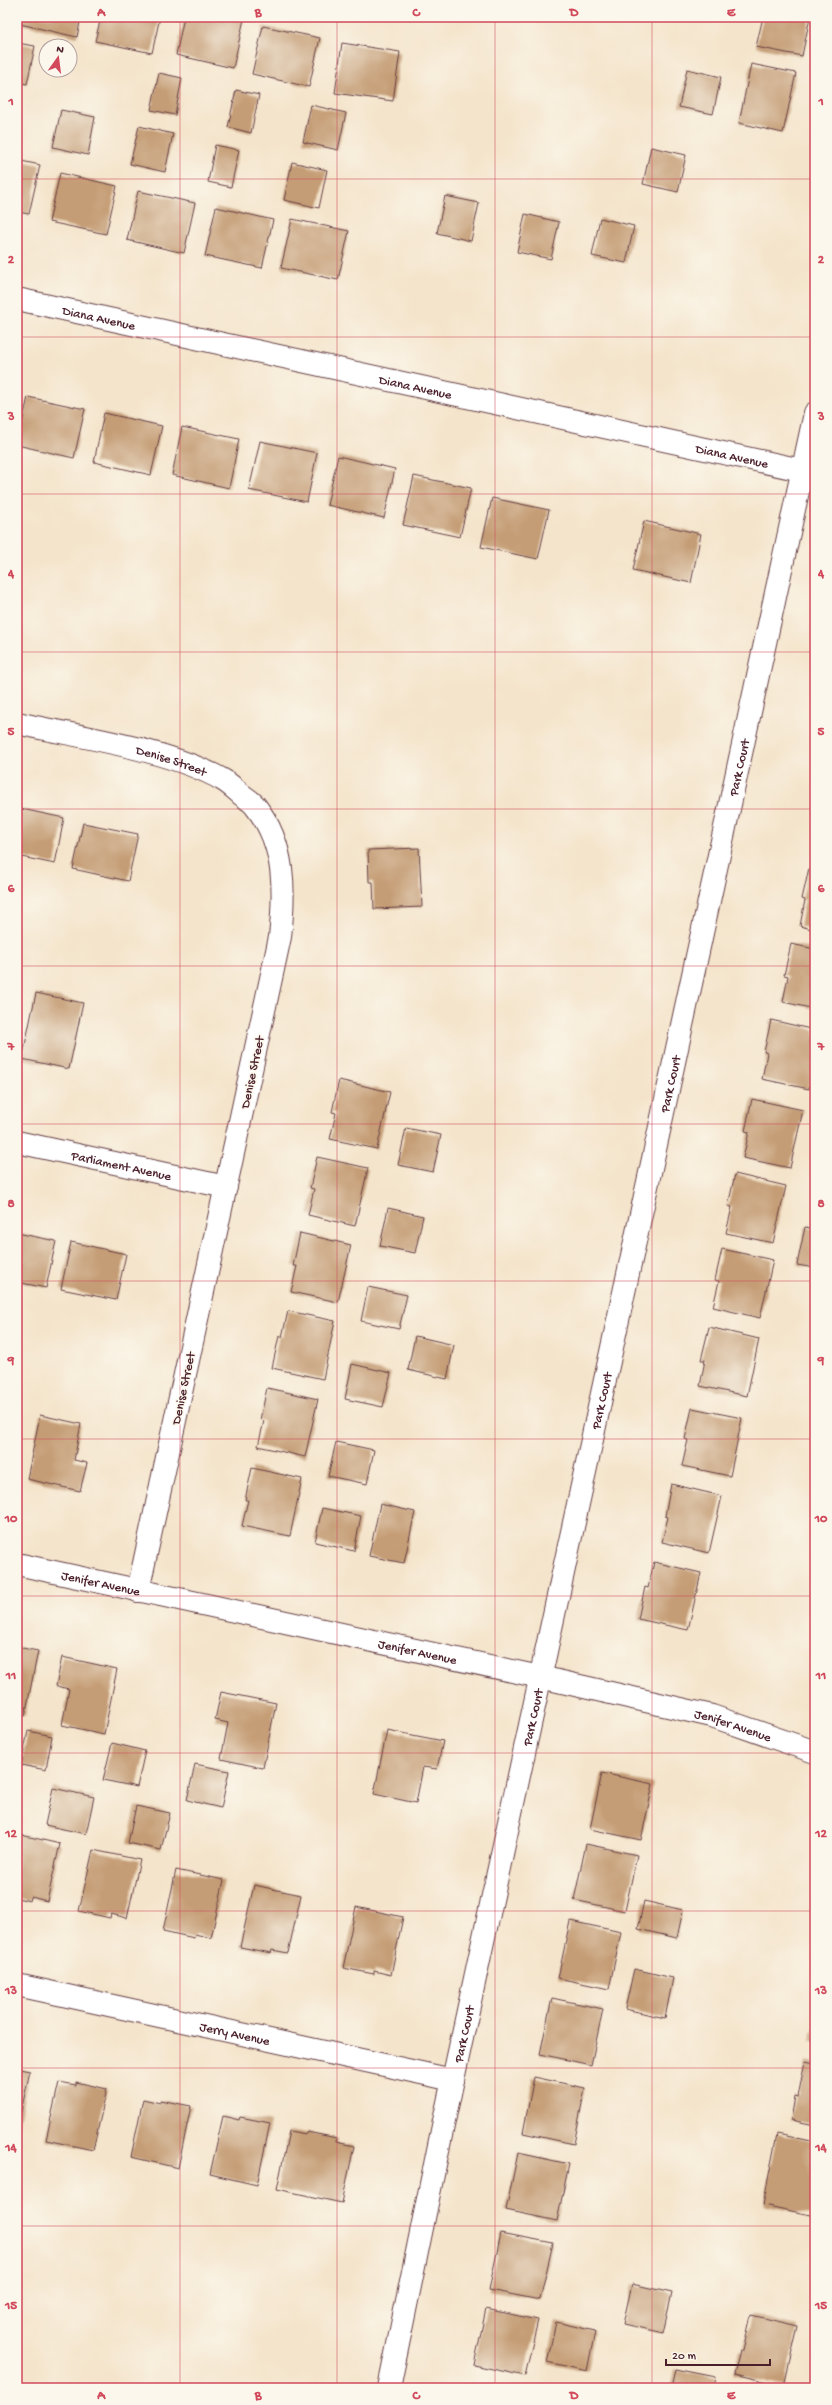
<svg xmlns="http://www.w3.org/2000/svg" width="832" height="2405" viewBox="0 0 832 2405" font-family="'Gochi Hand',sans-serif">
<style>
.building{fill:#c49c75}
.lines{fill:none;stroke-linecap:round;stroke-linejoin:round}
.minor-casing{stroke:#643d43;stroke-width:24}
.minor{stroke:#fff;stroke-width:22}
.grid{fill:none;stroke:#d1495b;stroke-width:1;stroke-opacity:0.55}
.labels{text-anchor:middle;stroke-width:3;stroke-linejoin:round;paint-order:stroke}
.street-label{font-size:13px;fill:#4a1f2b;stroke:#fbf7ec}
.neatline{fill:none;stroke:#d1495b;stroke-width:1.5}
.grid-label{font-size:13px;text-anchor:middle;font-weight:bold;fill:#d1495b}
</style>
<rect width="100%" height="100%" fill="#fbf7ec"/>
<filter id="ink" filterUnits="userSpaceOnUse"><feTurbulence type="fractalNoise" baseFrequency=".025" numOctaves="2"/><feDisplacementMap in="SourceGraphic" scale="8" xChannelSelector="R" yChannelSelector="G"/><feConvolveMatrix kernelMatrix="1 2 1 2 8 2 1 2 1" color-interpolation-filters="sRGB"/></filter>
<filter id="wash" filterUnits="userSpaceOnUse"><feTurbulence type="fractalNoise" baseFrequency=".012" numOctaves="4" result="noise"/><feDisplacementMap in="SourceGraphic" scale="16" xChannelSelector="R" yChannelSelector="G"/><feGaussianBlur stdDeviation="0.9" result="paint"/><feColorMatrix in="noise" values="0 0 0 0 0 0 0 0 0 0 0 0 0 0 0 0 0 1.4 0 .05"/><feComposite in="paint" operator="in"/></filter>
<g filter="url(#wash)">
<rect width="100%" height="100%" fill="#f4e4cb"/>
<g id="blocks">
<g class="building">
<polygon points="21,17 81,17 77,37 20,24"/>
<polygon points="101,17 160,17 152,53 95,41"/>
<polygon points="184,17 233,17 244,19 233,68 176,55"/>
<polygon points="763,17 810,17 802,56 756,47"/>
<polygon points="263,26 320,38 309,87 252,74"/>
<polygon points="17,43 35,46 27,84 17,82"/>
<polygon points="342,43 400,52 393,101 335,93"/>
<polygon points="751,64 796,73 783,133 739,123"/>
<polygon points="687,69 721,77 713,114 679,107"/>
<polygon points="159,73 182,78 175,115 151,110"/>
<polygon points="236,90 259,95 251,133 228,127"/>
<polygon points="311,105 346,113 338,150 303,142"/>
<polygon points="61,110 95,117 88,155 53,147"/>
<polygon points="139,126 173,134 165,172 130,164"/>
<polygon points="215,145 239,150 231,187 208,182"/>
<polygon points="651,147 686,155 678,192 643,184"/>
<polygon points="17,160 40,165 29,214 17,212"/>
<polygon points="292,162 327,170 319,208 284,200"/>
<polygon points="60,173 117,186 106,234 49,222"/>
<polygon points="138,191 195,203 184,253 127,240"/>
<polygon points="445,196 479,203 471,241 437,233"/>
<polygon points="216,207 273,220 262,268 205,256"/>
<polygon points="525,214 559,222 551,259 517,252"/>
<polygon points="600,218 634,226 626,263 592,256"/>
<polygon points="292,219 349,231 338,280 281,268"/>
<polygon points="28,397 85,409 74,458 17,445"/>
<polygon points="104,413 162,426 151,475 94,462"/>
<polygon points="182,427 239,439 229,488 172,475"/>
<polygon points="260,441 317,453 307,502 249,490"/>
<polygon points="338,456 395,469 384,518 327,505"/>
<polygon points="414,476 471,488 460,537 403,525"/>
<polygon points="492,498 549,510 538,559 481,547"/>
<polygon points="644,521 701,534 691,583 633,570"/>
<polygon points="17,808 64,818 55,864 17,856"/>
<polygon points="83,823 138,834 128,881 73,869"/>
<polygon points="419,848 422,907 374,909 373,882 369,882 368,850"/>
<polygon points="809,868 815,869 815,930 800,926 805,900 802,899"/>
<polygon points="791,944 815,949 815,1009 783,1002 788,976 784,975"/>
<polygon points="36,993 83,1003 69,1069 22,1059"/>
<polygon points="771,1020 815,1030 815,1061 809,1089 762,1079 767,1053 764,1052"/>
<polygon points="339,1080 390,1092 377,1149 330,1139 336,1113 332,1112"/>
<polygon points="752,1099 803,1110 790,1168 743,1158 749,1132 745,1131"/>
<polygon points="406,1128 441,1135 433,1172 398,1165"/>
<polygon points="317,1157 368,1168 355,1226 308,1215 314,1189 310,1188"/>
<polygon points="735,1174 786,1186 773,1243 726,1233 732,1207 728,1206"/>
<polygon points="388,1208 423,1216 415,1253 380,1246"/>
<polygon points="805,1227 815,1229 815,1268 797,1265"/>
<polygon points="17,1233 56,1241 46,1288 17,1282"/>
<polygon points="300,1233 351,1245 338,1302 291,1292 297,1266 293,1266"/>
<polygon points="71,1242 126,1254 116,1300 61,1289"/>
<polygon points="722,1249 773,1260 760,1318 713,1307 719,1281 715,1280"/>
<polygon points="368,1287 407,1295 399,1329 361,1321"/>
<polygon points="288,1311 335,1321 323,1379 272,1368 279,1336 282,1337"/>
<polygon points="709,1327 759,1339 747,1396 700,1386 705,1360 701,1360"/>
<polygon points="415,1336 454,1345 447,1379 408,1370"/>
<polygon points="352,1364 391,1373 383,1407 345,1399"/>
<polygon points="267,1388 318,1399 305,1457 258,1446 264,1421 260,1420"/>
<polygon points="692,1408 742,1418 730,1476 682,1466 688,1440 685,1439"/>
<polygon points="40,1415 81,1424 74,1460 87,1463 80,1491 27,1479"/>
<polygon points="336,1442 374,1450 367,1484 328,1476"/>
<polygon points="252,1468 302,1479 290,1536 242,1526 248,1500 245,1500"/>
<polygon points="671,1484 722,1496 709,1553 662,1542 668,1517 665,1516"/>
<polygon points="380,1504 415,1512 404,1563 369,1556"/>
<polygon points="322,1508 361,1516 354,1551 315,1542"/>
<polygon points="654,1562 701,1573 688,1630 638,1619 645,1587 648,1588"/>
<polygon points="17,1647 38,1651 25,1716 17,1715"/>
<polygon points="62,1657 117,1669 104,1734 62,1725 69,1689 56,1686"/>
<polygon points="221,1692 276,1703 263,1768 221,1759 228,1723 215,1720"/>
<polygon points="387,1730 443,1741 437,1769 423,1767 416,1803 374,1794"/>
<polygon points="28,1731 52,1736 46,1770 21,1765"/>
<polygon points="112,1743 145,1751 137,1787 103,1780"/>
<polygon points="195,1764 229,1771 221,1808 187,1800"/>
<polygon points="602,1773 653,1784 641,1840 590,1829"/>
<polygon points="53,1788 94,1797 86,1834 45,1825"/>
<polygon points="136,1806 170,1813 161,1850 128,1843"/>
<polygon points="17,1834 60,1844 47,1901 31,1897 30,1901 17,1898"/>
<polygon points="586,1844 637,1855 625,1911 574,1900"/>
<polygon points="93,1850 140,1860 127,1918 111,1914 110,1918 79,1911"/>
<polygon points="176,1870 224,1880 211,1938 195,1934 194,1938 163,1931"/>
<polygon points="254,1885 301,1895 288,1953 272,1950 271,1953 240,1947"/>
<polygon points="644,1901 683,1910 677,1938 638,1929"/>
<polygon points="356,1907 403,1917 391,1975 374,1971 374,1974 343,1968"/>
<polygon points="570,1921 621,1932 609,1989 558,1978"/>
<polygon points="634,1969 673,1978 665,2018 625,2009"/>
<polygon points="552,1998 603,2009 591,2065 540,2054"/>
<polygon points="815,2026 815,2041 811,2040"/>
<polygon points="805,2061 815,2063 815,2125 791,2120 795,2096 798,2097"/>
<polygon points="17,2068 30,2071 18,2125 17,2125"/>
<polygon points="534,2077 585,2088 574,2144 523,2133"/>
<polygon points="59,2082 76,2085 76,2082 107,2089 93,2150 46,2140"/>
<polygon points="143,2099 160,2103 160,2100 191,2106 178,2168 131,2157"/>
<polygon points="223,2116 239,2120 240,2117 270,2123 257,2185 210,2174"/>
<polygon points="289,2131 306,2134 307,2132 337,2138 336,2142 354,2146 342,2203 277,2189"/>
<polygon points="777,2134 815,2142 815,2216 763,2205"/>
<polygon points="518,2153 569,2164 557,2221 506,2210"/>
<polygon points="501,2233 553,2243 540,2300 489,2290"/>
<polygon points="632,2284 672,2293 663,2333 623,2324"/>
<polygon points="486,2309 538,2320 525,2376 474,2365"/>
<polygon points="751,2315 798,2326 784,2386 734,2374 740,2350 743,2351"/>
<polygon points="556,2322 595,2331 587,2371 547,2362"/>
<polygon points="675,2369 715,2377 713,2388 671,2388"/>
</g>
</g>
</g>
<g filter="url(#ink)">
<use href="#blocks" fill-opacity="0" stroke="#643d43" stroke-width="1"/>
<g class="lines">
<defs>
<g id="minor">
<path id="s1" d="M17,299L815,473"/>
<path id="s2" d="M17,723C79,737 169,749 223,780C230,784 236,790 242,795C247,799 253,802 256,807C286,845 285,892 280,937L138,1591"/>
<path id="s3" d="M17,1142L226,1187"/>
<path id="s4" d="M17,1564L540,1677L712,1716L815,1752"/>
<path id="s5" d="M17,1985L453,2080"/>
<path id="s6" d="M389,2388L444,2121L815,413"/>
</g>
</defs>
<use href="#minor" class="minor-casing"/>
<use href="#minor" class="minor"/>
</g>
</g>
<path class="grid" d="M180,17V2388M337,17V2388M495,17V2388M652,17V2388M17,179H815M17,337H815M17,494H815M17,652H815M17,809H815M17,966H815M17,1124H815M17,1281H815M17,1439H815M17,1596H815M17,1753H815M17,1911H815M17,2068H815M17,2226H815"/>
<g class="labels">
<g class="street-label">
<text dy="5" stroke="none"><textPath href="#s1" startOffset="84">Diana Avenue</textPath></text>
<text dy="5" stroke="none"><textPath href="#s1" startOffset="408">Diana Avenue</textPath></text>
<text dy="5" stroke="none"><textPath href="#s1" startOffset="732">Diana Avenue</textPath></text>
<text dy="5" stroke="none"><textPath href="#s2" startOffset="159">Denise Street</textPath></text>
<text dy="5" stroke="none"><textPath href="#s6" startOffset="1658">Park Court</textPath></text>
<text transform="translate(251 1072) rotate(-78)" y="5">Denise Street</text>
<text dy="5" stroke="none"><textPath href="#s6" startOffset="1334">Park Court</textPath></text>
<text dy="5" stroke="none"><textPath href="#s3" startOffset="107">Parliament Avenue</textPath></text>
<text transform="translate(182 1388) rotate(-78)" y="5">Denise Street</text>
<text dy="5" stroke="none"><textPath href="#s6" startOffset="1010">Park Court</textPath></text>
<text dy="5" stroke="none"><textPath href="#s4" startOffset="86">Jenifer Avenue</textPath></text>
<text dy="5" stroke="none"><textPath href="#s4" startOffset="410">Jenifer Avenue</textPath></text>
<text dy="5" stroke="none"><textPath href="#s6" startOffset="686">Park Court</textPath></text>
<text dy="5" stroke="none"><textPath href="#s4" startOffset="734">Jenifer Avenue</textPath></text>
<text dy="5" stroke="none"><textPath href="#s5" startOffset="223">Jerry Avenue</textPath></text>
<text dy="5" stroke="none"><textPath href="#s6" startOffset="362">Park Court</textPath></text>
</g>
</g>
<rect width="832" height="2405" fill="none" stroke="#fbf7ec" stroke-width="44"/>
<g transform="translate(58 58) rotate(14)"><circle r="19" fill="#fbf7ec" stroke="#b4a19f"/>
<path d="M0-3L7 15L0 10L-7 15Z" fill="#d1495b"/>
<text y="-6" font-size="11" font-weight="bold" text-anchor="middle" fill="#4a1f2b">N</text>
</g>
<path d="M666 2359v6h104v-6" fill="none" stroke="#4a1f2b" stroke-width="2"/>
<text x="672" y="2359" font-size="12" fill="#4a1f2b" stroke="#fbf7ec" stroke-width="3" paint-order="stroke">20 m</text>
<rect x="22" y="22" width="788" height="2361" class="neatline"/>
<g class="grid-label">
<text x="101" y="16">A</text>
<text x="258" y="16">B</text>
<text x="416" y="16">C</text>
<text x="574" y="16">D</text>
<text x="731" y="16">E</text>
<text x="11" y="105">1</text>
<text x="821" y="105">1</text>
<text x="11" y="263">2</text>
<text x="821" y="263">2</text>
<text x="11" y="420">3</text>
<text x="821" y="420">3</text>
<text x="11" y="577">4</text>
<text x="821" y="577">4</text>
<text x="11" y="735">5</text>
<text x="821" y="735">5</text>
<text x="11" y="892">6</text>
<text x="821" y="892">6</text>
<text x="11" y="1050">7</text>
<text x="821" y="1050">7</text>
<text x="11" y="1207">8</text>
<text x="821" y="1207">8</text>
<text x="11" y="1364">9</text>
<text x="821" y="1364">9</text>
<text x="11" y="1522">10</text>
<text x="821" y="1522">10</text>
<text x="11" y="1679">11</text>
<text x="821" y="1679">11</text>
<text x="11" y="1837">12</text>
<text x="821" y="1837">12</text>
<text x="11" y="1994">13</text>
<text x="821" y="1994">13</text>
<text x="11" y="2151">14</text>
<text x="821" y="2151">14</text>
<text x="11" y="2309">15</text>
<text x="821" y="2309">15</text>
<text x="101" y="2399">A</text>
<text x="258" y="2399">B</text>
<text x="416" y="2399">C</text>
<text x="574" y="2399">D</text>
<text x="731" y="2399">E</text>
</g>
</svg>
